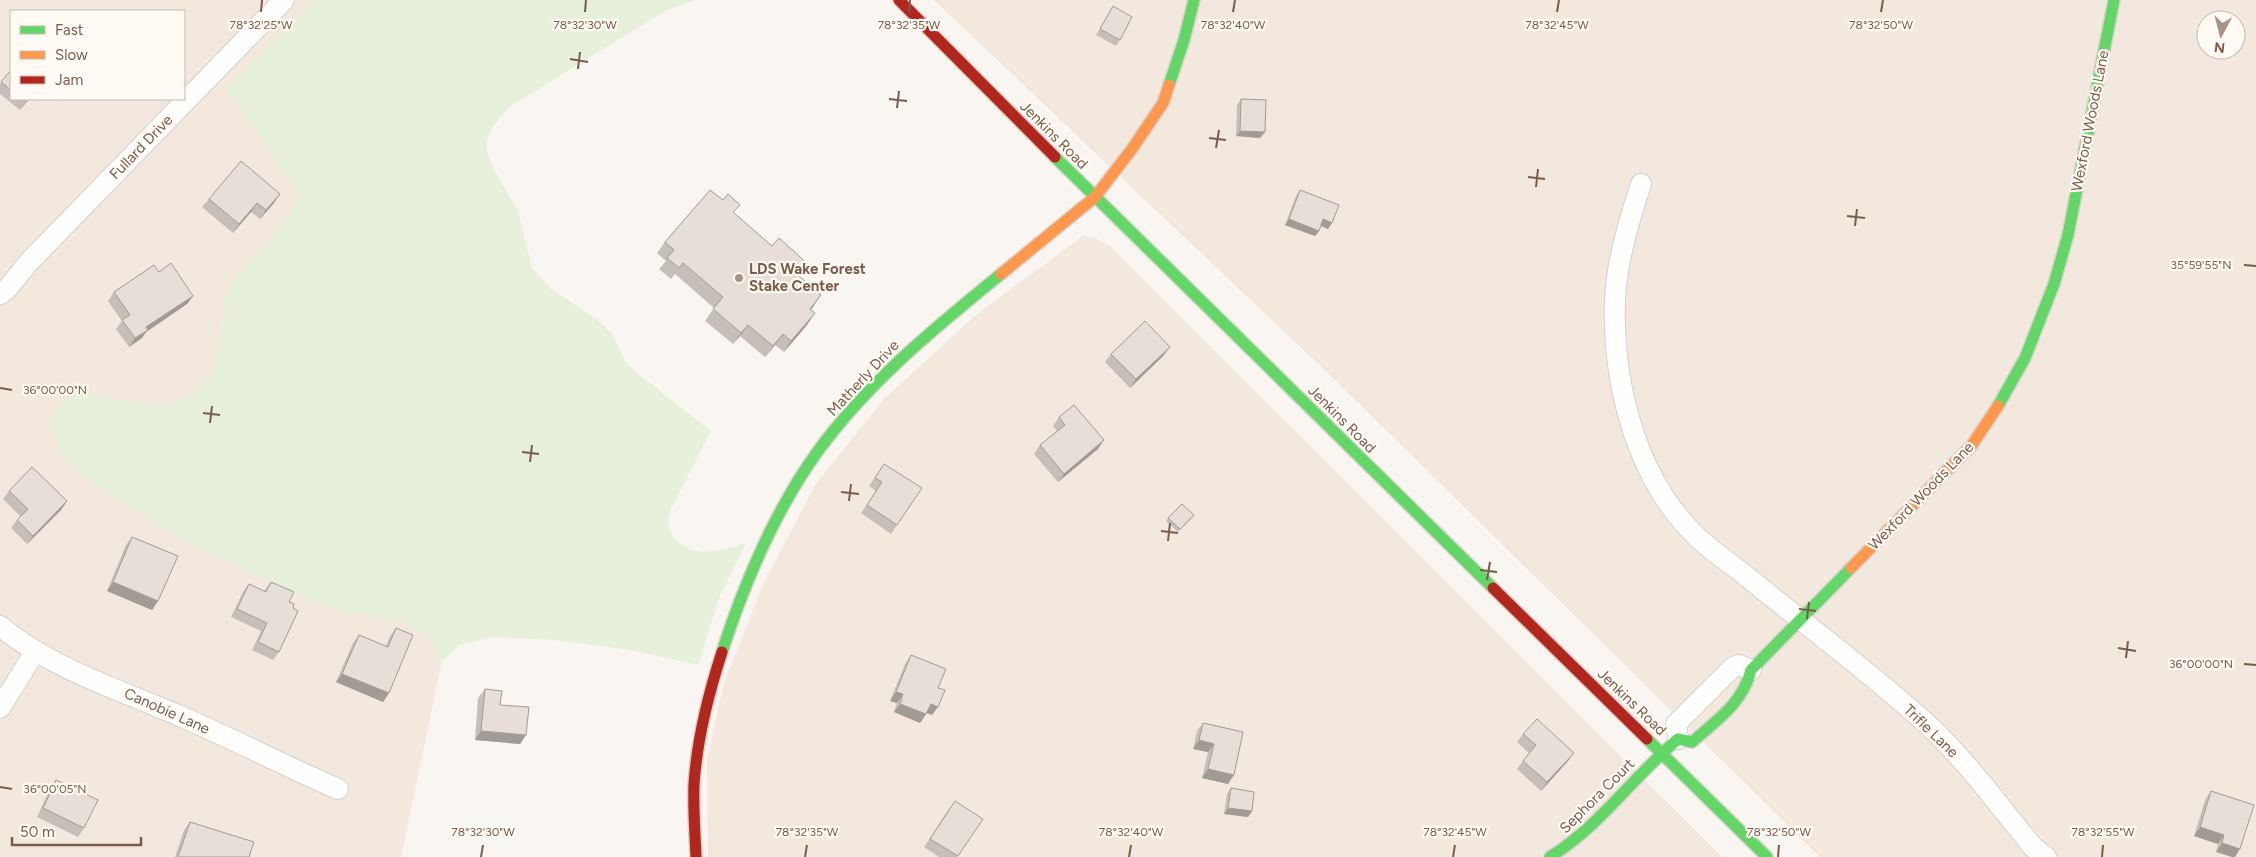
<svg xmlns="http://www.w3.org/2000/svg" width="2256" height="857" viewBox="0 0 2256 857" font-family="Figtree,sans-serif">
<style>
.residential{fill:#f2e8de;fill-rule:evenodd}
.green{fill:#e7f0db}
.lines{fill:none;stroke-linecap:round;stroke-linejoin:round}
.street-casing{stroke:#d7d1cb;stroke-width:22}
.fast-casing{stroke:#d9d2cb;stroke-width:14}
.slow-casing{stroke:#d9d2cb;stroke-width:14}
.jam-casing{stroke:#d9d2cb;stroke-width:14}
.street{stroke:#fefefd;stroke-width:20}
.fast{stroke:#63d668;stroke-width:11}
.slow{stroke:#ff974d;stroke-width:11}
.jam{stroke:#b3261e;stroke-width:11}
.wall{fill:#c6bfb9}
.shaded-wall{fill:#a19b96}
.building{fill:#e6ded7;stroke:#a19b96}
.ticks{fill:none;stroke:#7a5c4d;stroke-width:2}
.poi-dot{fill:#a69286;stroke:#fffaf3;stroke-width:2}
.labels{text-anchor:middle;stroke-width:4.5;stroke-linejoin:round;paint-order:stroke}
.street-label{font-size:15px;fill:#7a5c4d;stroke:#fffaf3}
.poi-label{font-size:15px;font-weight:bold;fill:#7a5c4d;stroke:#fffaf3;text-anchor:start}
.ticks-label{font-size:12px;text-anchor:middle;fill:#7a5c4d;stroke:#fffaf3;stroke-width:4.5;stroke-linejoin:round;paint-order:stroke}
</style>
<rect width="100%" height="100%" fill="#f9f5f0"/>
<g class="residential">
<path d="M0,0H617L352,197L466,546L401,857H0ZM11,11H184V99H11Z"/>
<path d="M934,0H2256V857H1820L1332,377ZM2206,20H2236V50H2206Z"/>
<polygon points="1083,236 1095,238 1110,246 1722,857 708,857 707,759 724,683 763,585 815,485 884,399 977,314"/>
</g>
<path class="green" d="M315,0H695L665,11L511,106L493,126L487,139V152L493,168L518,211L532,268L550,288L599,321L612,334L627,365L711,431L670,511C662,533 682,551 703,552C718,552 732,547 746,543L719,598L698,665L631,650L555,640L493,637L459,645L442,661L427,637L405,622L343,612L320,604L182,539L113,496L79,472L63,454L52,427L55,412L64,400L75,396H92L166,406L189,397L214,371L226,297L237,275L289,217L295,206L298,192L226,89Z"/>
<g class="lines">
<defs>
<g id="street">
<path d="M1641,184C1629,221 1617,260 1615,299C1612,381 1635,476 1695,535C1712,552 1733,565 1751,580C1810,628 1871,673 1927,724C1967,761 1999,806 2034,848L2046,857"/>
<polyline points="0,294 7,289 29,262 284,0"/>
<path d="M0,626C50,668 120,690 180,716C233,739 285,766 338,789"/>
<polyline points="0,708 35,652"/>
<polyline points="1678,739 1676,724 1732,668 1739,665 1751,670"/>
</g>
<g id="fast">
<polyline points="1169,85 1184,40 1194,0"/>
<polyline points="1055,157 1493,588"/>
<polyline points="1998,406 2025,358 2054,284 2068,235 2114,0"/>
<path d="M722,652C744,584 776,509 818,451C869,381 935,328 1001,274"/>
<polyline points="1647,739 1767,857"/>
<path d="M1550,857C1600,826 1633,777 1678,739L1692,742C1716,721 1743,703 1751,670L1851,568"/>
</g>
<g id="slow">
<polyline points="1001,274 1095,197 1132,149 1163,103 1169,85"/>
<polyline points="1851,568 1972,445 1998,406"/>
</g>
<g id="jam">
<polyline points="899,0 1055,157"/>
<polyline points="1493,588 1647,739"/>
<path d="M696,857C695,833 693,808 694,784C697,740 708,695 722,652"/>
</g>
</defs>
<use href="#street" class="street-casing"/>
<use href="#fast" class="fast-casing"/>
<use href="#slow" class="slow-casing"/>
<use href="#jam" class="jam-casing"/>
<use href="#street" class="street"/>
<use href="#fast" class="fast"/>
<use href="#slow" class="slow"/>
<use href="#jam" class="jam"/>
</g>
<g class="wall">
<polygon points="1113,6 1120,40 1116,46 1096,35"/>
<polygon points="11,70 11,99 30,99 20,110 0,94 0,84"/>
<polygon points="1241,99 1265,132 1260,138 1236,136 1237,105"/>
<polygon points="1300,190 1332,223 1328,229 1321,226 1319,231 1315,236 1285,225 1296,196"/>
<polygon points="209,199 274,203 260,219 251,212 233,233 202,207"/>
<polygon points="734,213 800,277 813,307 811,309 807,325 784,352 775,345 765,357 740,336 733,344 705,321 714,308 675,274 671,279 659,269 666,261 657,253 665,242"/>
<polygon points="159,272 193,296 187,304 146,332 142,338 129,347 116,329 122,321 108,301 114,292"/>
<polygon points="1111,354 1164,355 1130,388 1105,362"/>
<polygon points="1059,417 1098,449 1058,482 1034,454 1040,445 1057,431 1053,426"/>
<polygon points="884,464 897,525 891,534 861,513 876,491 869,486"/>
<polygon points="9,491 67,501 61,510 27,544 11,528 20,516 3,499"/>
<polygon points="1168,518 1192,518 1178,532 1166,521"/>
<polygon points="132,537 158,601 152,610 107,591 126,545"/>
<polygon points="271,582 289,602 293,608 279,652 273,660 252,650 261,631 231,617 243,592 249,584 264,591"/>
<polygon points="396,628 389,693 383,702 336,682 353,643 359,635 386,646 390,636"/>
<polygon points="911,655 938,688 932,715 927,713 920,723 894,712 897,703 890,701 905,664"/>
<polygon points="485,689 500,705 526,735 520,744 475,740 478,698"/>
<polygon points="1203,723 1243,732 1228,784 1202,778 1208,752 1193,749 1197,731"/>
<polygon points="1523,734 1568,761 1541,791 1517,769 1529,753 1517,742"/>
<polygon points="56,780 84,828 78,837 37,817 50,789"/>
<polygon points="1231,788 1252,811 1248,817 1224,814 1227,794"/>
<polygon points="2211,791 2254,805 2216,852 2218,844 2194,836 2205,800"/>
<polygon points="949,809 983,819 957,857 939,857 924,847"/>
<polygon points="190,822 249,857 175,857 184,830"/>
</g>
<g class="shaded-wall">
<polygon points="1240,131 1265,132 1260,138 1236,136"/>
<polygon points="280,194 274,203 260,219 266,210"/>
<polygon points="257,203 251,212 233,233 239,224"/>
<polygon points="1289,219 1319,231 1315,236 1285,225"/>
<polygon points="1323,219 1332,223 1328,229 1319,225"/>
<polygon points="821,295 813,307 802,320 810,309"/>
<polygon points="193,296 187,304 146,332 142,338 129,347 135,338 146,327"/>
<polygon points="815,313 807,325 784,352 791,341"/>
<polygon points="748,325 740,336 733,344 741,333"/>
<polygon points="783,334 775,345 765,357 773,346"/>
<polygon points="1170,347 1164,355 1130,388 1136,379"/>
<polygon points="1104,440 1098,449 1058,482 1064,474"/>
<polygon points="67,501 61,510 27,544 33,536"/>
<polygon points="113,582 158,601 152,610 107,591"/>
<polygon points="342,674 389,693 383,702 336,682"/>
<polygon points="896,692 903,694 897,703 890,701"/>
<polygon points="900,704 926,714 920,723 894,712"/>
<polygon points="931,704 938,707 932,715 925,712"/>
<polygon points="481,731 526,735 520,744 475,740"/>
<polygon points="1199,740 1214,744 1208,752 1193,749"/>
<polygon points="1574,753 1568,761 1541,791 1547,782"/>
<polygon points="1208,769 1234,775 1228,784 1202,778"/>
<polygon points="1228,808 1252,811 1248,817 1224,814"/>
<polygon points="2200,827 2224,835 2218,844 2194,836"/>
<polygon points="2222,843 2240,849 2235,857 2232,857 2216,852"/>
</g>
<g class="building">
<polygon points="1113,6 1132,17 1120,40 1100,29"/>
<polygon points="11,70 11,90 1,82"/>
<polygon points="23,99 29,99 26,102"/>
<polygon points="1241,99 1266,100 1265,132 1240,131"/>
<polygon points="241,161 280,194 266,210 257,203 239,224 209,199"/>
<polygon points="710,190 723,200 728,194 740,205 733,212 772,246 779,238 809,265 799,276 821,295 810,309 815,313 791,341 783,334 773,346 748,325 741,333 713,309 723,297 683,263 679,268 667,258 674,250 665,242"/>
<polygon points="1300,190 1339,205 1332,223 1323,219 1319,231 1289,219"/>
<polygon points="171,263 193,296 146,327 148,330 135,338 122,320 130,315 114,292 154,265 159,272"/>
<polygon points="1145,321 1170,347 1136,379 1111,354"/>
<polygon points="1074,405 1104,440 1064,474 1040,445 1065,425 1059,417"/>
<polygon points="884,464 922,488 897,525 867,505 882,482 875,478"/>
<polygon points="32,467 67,501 33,536 17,520 28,509 9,491"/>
<polygon points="1182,504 1194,515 1180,529 1168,518"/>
<polygon points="132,537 178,556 158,601 113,582"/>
<polygon points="271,582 294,592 289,602 294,604 293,608 298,611 279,652 258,642 267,623 237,609 249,584 266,592"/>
<polygon points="396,628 413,635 389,693 342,674 359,635 388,647"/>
<polygon points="911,655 946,669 938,688 945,690 938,707 931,704 926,714 900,704 903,694 896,692"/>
<polygon points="485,689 502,691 500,705 529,707 526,735 481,731"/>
<polygon points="1537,719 1574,753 1547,782 1523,761 1536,745 1523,734"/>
<polygon points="1203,723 1243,732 1234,775 1208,769 1214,744 1199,740"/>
<polygon points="56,780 98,800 84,828 43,808"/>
<polygon points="1231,788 1254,792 1252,811 1228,808"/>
<polygon points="2211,791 2254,805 2240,849 2222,843 2224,835 2200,827"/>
<polygon points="955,801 983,819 958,856 930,839"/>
<polygon points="190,822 254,842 249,857 178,857"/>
</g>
<path class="ticks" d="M261,12L262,0M585,12L586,0M909,12L910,0M1233,12L1235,0M1557,12L1559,0M1881,12L1883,0M570,59L588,62M578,69L580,52M889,99L907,101M897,108L899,91M1209,138L1226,140M1216,148L1219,130M1528,177L1545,179M1536,187L1538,169M1847,216L1865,218M1855,226L1857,209M2244,265L2256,266M0,388L12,390M203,413L220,415M210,423L212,406M522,452L539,454M530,462L532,445M841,492L859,494M849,501L851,484M1161,531L1178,533M1168,541L1170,523M1480,570L1497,572M1487,580L1490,562M1799,609L1816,611M1807,619L1809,602M2118,648L2136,651M2126,658L2128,641M2244,664L2256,665M0,787L12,789M481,857L483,845M805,857L807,845M1129,857L1131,845M1453,857L1455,845M1778,857L1779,845M2102,857L2103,845"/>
<circle class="poi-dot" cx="739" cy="278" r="5"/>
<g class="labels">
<g class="street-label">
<text transform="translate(2090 121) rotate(-79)" y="5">Wexford Woods Lane</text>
<text transform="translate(1054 135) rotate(45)" y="5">Jenkins Road</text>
<text transform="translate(141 147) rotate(-46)" y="5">Fullard Drive</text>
<text transform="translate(863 378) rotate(-47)" y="5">Matherly Drive</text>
<text transform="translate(1342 419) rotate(45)" y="5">Jenkins Road</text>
<text transform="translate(1921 496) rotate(-46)" y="5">Wexford Woods Lane</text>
<text transform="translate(1632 702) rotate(44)" y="5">Jenkins Road</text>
<text transform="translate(167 711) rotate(24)" y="5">Canobie Lane</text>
<text transform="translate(1931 731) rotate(44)" y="5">Trifle Lane</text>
<text transform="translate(1597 796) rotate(-45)" y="5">Sephora Court</text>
</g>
<g class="poi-label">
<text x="749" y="274">LDS Wake Forest<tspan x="749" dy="17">Stake Center</tspan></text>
</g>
</g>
<g class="ticks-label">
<text x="261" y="29">78°32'25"W</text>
<text x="585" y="29">78°32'30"W</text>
<text x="909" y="29">78°32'35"W</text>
<text x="1233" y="29">78°32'40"W</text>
<text x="1557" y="29">78°32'45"W</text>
<text x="1881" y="29">78°32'50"W</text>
<text x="2201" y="269">35°59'55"N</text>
<text x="55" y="394">36°00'00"N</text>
<text x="2201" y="668">36°00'00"N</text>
<text x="55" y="793">36°00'05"N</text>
<text x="483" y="836">78°32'30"W</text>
<text x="807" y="836">78°32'35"W</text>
<text x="1131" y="836">78°32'40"W</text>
<text x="1455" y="836">78°32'45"W</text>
<text x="1779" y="836">78°32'50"W</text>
<text x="2103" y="836">78°32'55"W</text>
</g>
<rect x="10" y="10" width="175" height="90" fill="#fffaf3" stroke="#cabbb1"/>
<rect x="20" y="26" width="25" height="8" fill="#63d668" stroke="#cabbb1"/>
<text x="55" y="35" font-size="15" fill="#7a5c4d">Fast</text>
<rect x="20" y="51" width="25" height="8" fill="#ff974d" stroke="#cabbb1"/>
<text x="55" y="60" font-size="15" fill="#7a5c4d">Slow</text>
<rect x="20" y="76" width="25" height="8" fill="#b3261e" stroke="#cabbb1"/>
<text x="55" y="85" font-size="15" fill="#7a5c4d">Jam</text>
<g transform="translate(2221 35) rotate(187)"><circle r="24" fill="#fffaf3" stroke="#cabbb1"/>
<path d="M0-4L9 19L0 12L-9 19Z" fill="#a69286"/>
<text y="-8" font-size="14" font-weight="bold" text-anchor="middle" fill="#7a5c4d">N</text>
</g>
<path d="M12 837v8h129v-8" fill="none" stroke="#7a5c4d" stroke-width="2.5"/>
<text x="20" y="837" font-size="15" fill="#7a5c4d" stroke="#fffaf3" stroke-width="4" paint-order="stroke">50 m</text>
</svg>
